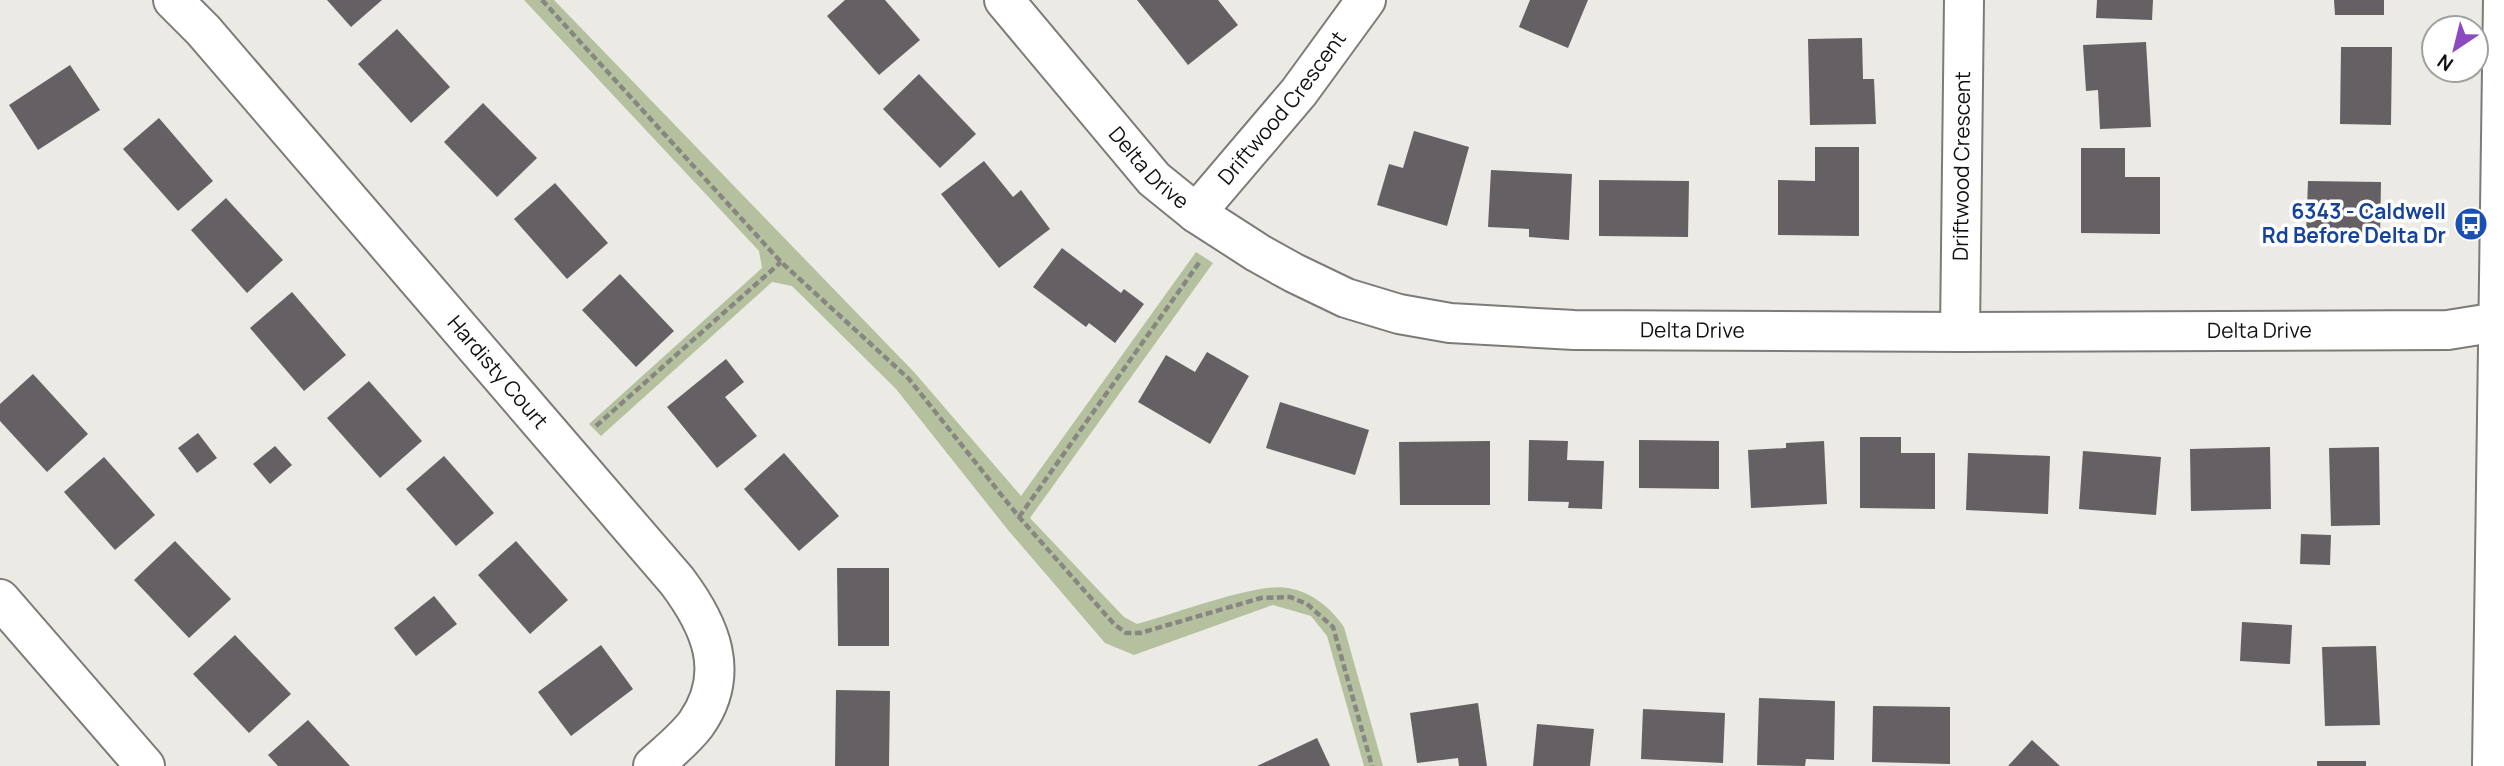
<svg xmlns="http://www.w3.org/2000/svg" width="2504" height="766" viewBox="0 0 2504 766" font-family="Manrope,sans-serif">
<style>
.green{fill:#b5c19e}
.building{fill:#646064}
.lines{fill:none;stroke-linecap:round;stroke-linejoin:round}
.minor-casing{stroke:#7d7b77;stroke-width:42}
.path{stroke:#878682;stroke-width:4.5;stroke-dasharray:7 3.5;stroke-linecap:butt}
.minor{stroke:#fff;stroke-width:38}
.labels{text-anchor:middle;stroke-width:7;stroke-linejoin:round;paint-order:stroke}
.street-label{font-size:21px;fill:#11110f;stroke:#fff}
.transit-label{font-size:21px;font-weight:bold;fill:#164399;stroke:#fff;text-anchor:end}
</style>
<rect width="100%" height="100%" fill="#ebeae5"/>
<path class="green" d="M524,0H554L914,372L1021,496L1196,252L1213,263L1030,518L1124,617L1137,624C1172,615 1257,582 1288,588C1312,592 1331,608 1344,627L1383,766H1364L1327,636L1311,616L1273,605L1134,655L1105,643L1008,530L896,389L792,286L772,282L601,436L589,424L762,268L759,251Z"/>
<g class="building">
<polygon points="327,0 382,0 351,27"/>
<polygon points="845,0 885,0 920,40 879,75 827,16"/>
<polygon points="1137,0 1218,0 1238,25 1188,65"/>
<polygon points="1530,0 1588,0 1568,48 1519,27"/>
<polygon points="2097,0 2153,0 2152,20 2096,18"/>
<polygon points="2334,0 2384,0 2384,15 2335,15"/>
<polygon points="397,29 450,87 411,123 358,64"/>
<polygon points="1862,38 1863,79 1874,79 1876,124 1810,125 1808,39"/>
<polygon points="2146,42 2151,127 2100,129 2098,90 2086,91 2083,45"/>
<polygon points="2341,47 2392,47 2391,125 2340,124"/>
<polygon points="70,65 100,110 38,150 9,105"/>
<polygon points="919,74 976,134 940,168 883,109"/>
<polygon points="483,103 537,158 497,197 444,142"/>
<polygon points="159,118 213,181 178,211 123,149"/>
<polygon points="1414,131 1469,147 1447,226 1377,205 1389,164 1403,168"/>
<polygon points="1815,147 1859,147 1859,236 1778,235 1778,180 1815,181"/>
<polygon points="2081,148 2125,148 2125,177 2160,177 2160,234 2081,233"/>
<polygon points="984,161 1013,197 1021,190 1050,229 999,268 941,194"/>
<polygon points="1491,170 1572,174 1569,240 1529,237 1529,229 1488,227"/>
<polygon points="1599,180 1689,181 1688,237 1599,236"/>
<polygon points="2308,181 2381,182 2380,237 2306,235"/>
<polygon points="555,183 608,243 567,279 514,219"/>
<polygon points="226,198 283,260 247,293 191,230"/>
<polygon points="1062,248 1121,293 1124,289 1144,304 1115,343 1089,323 1086,327 1033,287"/>
<polygon points="620,274 674,331 636,367 582,310"/>
<polygon points="292,292 346,355 304,391 250,328"/>
<polygon points="1207,352 1249,376 1210,444 1138,402 1166,355 1195,372"/>
<polygon points="726,359 744,382 725,397 757,436 717,468 667,407"/>
<polygon points="33,374 88,434 47,472 0,421 0,404"/>
<polygon points="369,381 422,441 380,478 327,418"/>
<polygon points="1280,402 1369,430 1355,475 1266,448"/>
<polygon points="198,433 217,458 197,473 178,448"/>
<polygon points="1860,437 1901,437 1901,453 1935,453 1935,509 1860,508"/>
<polygon points="1529,440 1568,441 1567,460 1604,461 1602,509 1568,508 1569,502 1528,501"/>
<polygon points="1639,440 1719,441 1719,489 1639,488"/>
<polygon points="1490,441 1490,505 1400,505 1399,442"/>
<polygon points="1824,441 1827,504 1751,508 1748,450 1786,448 1786,443"/>
<polygon points="275,446 292,465 270,484 253,464"/>
<polygon points="2270,447 2271,509 2191,511 2190,449"/>
<polygon points="2379,447 2380,525 2331,526 2329,448"/>
<polygon points="2083,451 2161,457 2156,515 2079,509"/>
<polygon points="784,453 839,516 799,551 744,489"/>
<polygon points="1968,453 2050,456 2048,514 1966,510"/>
<polygon points="444,456 494,513 456,546 406,489"/>
<polygon points="104,457 155,515 115,550 64,492"/>
<polygon points="2301,534 2331,535 2330,565 2300,564"/>
<polygon points="175,541 231,599 189,638 134,580"/>
<polygon points="516,541 568,600 530,634 478,575"/>
<polygon points="837,568 889,568 889,646 838,646"/>
<polygon points="434,596 457,624 416,656 394,628"/>
<polygon points="2242,622 2292,625 2290,664 2240,661"/>
<polygon points="235,635 291,694 249,733 193,674"/>
<polygon points="601,645 633,689 571,736 538,692"/>
<polygon points="2376,646 2380,725 2325,726 2322,647"/>
<polygon points="836,690 890,691 889,766 835,766"/>
<polygon points="1759,698 1835,701 1834,760 1806,759 1805,766 1757,765"/>
<polygon points="1478,703 1487,766 1459,766 1458,758 1417,763 1410,713"/>
<polygon points="1873,706 1950,707 1950,764 1872,762"/>
<polygon points="1643,709 1725,713 1723,763 1641,759"/>
<polygon points="308,720 350,766 278,766 268,755"/>
<polygon points="1537,724 1594,729 1590,766 1533,766"/>
<polygon points="1317,738 1330,766 1257,766"/>
<polygon points="2032,740 2060,766 2008,766"/>
<rect x="2317" y="761" width="49" height="5"/>
</g>
<g class="lines">
<defs>
<g id="minor">
<path id="s1" d="M173,0L203,30L677,581C710,625 732,673 696,724C684,740 667,753 653,766"/>
<path id="s2" d="M1004,0L1154,179L1196,213L1258,253L1294,273L1346,298L1399,314L1450,323L1574,330L1960,332L2448,330L2504,321"/>
<path id="s3" d="M1196,213L1299,92L1366,0"/>
<path id="s4" d="M1960,332L1964,0"/>
<polyline points="0,599 145,766"/>
<polyline points="2492,766 2503,0"/>
</g>
</defs>
<use href="#minor" class="minor-casing"/>
<g class="path">
<polyline points="542,0 781,262 909,379 1019,517 1114,624 1126,633 1140,633 1261,598 1290,597 1307,604 1333,627 1372,766"/>
<polyline points="596,426 781,262"/>
<polyline points="1019,517 1201,260"/>
</g>
<use href="#minor" class="minor"/>
</g>
<defs>
<symbol id="bus-disc" viewBox="-11 -11 22 22"><circle r="9.5" fill="#1a4fb4" stroke="#fff"/><path d="M-5-6H5V4H4V6H2V4H-2V6H-4V4H-5ZM-3.5-4V0h7V-4ZM-3.5 1.2v1.5H-2V1.2ZM2 1.2v1.5H3.5V1.2Z" fill="#fff"/></symbol>
</defs>
<g fill-rule="evenodd">
<use href="#bus-disc" x="2452" y="205" width="38" height="38"/>
</g>
<g class="labels">
<g class="street-label">
<text dy="7" stroke="none"><textPath href="#s3" startOffset="136">Driftwood Crescent</textPath></text>
<text dy="7" stroke="none"><textPath href="#s4" startOffset="166">Driftwood Crescent</textPath></text>
<text dy="7" stroke="none"><textPath href="#s2" startOffset="222">Delta Drive</textPath></text>
<text dy="7" stroke="none"><textPath href="#s2" startOffset="810">Delta Drive</textPath></text>
<text dy="7" stroke="none"><textPath href="#s2" startOffset="1377">Delta Drive</textPath></text>
<text dy="7" stroke="none"><textPath href="#s1" startOffset="494">Hardisty Court</textPath></text>
</g>
<g class="transit-label">
<text x="2446" y="219">6343 - Caldwell<tspan x="2446" dy="24">Rd Before Delta Dr</tspan></text>
</g>
</g>
<g transform="translate(2455 49) rotate(215)"><circle r="33" fill="#ffffff" stroke="#a0a09f" stroke-width="2"/>
<path d="M0-5L12 26L0 18L-12 26Z" fill="#8b4abf"/>
<text y="-10" font-size="19" font-weight="bold" text-anchor="middle" fill="#11110f">N</text>
</g>
</svg>
